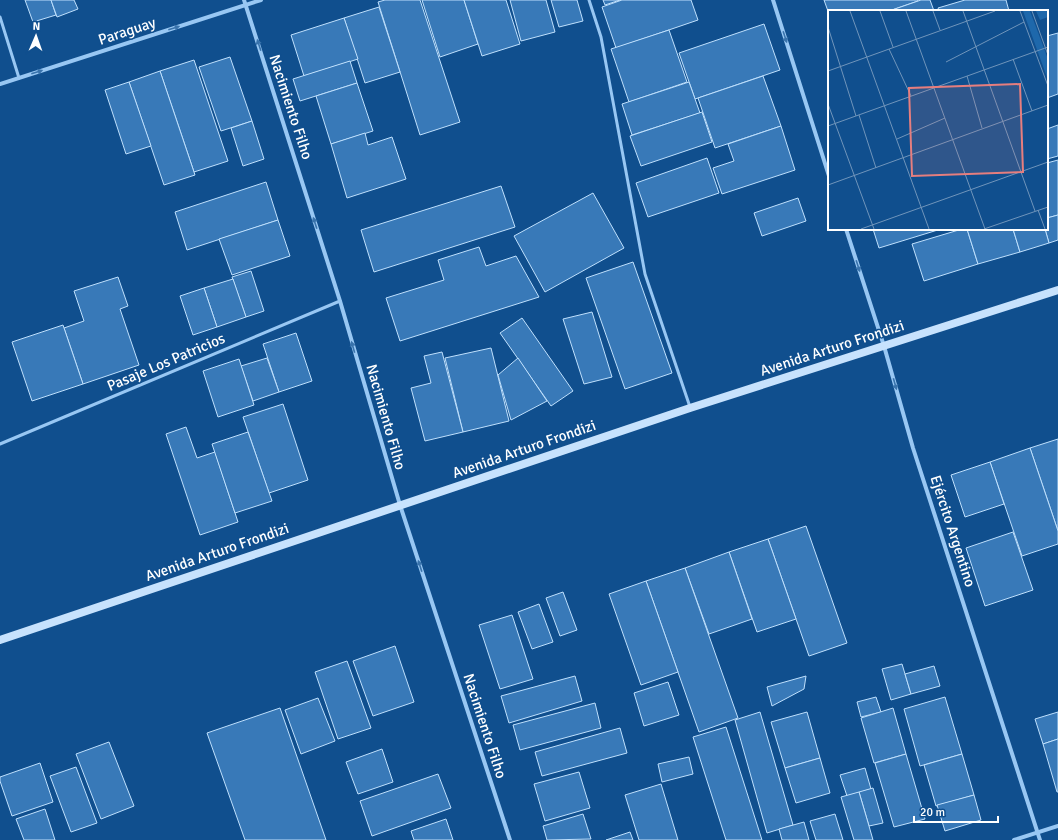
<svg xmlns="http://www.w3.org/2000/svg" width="1058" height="840" viewBox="0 0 1058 840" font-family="Signika,sans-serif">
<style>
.building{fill:#3879b8;stroke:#bfe0fd}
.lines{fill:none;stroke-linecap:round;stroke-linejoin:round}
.lane{stroke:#98c7f3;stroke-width:3}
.street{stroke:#98c7f3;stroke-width:4}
.secondary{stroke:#c7e2fd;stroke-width:8}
.oneway{fill:#3973ac}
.labels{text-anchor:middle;stroke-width:3;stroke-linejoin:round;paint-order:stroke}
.street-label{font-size:15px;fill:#fff;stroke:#104f8e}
.inset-road{fill:none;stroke:#7095bb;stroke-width:1}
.view{fill:#e67e7e;fill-opacity:0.15;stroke:#e67e7e;stroke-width:2}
.inset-edge{fill:none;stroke:#fff;stroke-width:2}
</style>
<rect width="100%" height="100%" fill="#104f8e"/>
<g class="building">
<polygon points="25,0 51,0 56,15 33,22"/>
<polygon points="51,0 74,0 78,9 57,17"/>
<polygon points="385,0 420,0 460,122 420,135 378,2"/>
<polygon points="422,0 464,0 478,44 440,57"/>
<polygon points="464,0 506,0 520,44 482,56"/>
<polygon points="510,0 546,0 555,32 521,41"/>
<polygon points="551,0 577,0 583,21 559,27"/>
<polygon points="603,0 620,0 605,5"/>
<polygon points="622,0 691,0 698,20 616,48 602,7"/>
<polygon points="824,0 918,0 918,1 889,11 829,11 829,14"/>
<polygon points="921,0 930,0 934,11 889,11"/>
<polygon points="965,0 1006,0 1009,11 939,11 938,8"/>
<polygon points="379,7 400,72 365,83 344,18"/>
<polygon points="344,18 358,59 304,76 291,35"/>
<polygon points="764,24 780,70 695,99 679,53"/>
<polygon points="669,30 687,82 629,102 611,49"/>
<polygon points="1058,33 1058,94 1047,98 1047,36"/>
<polygon points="230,57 252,121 221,131 199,67"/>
<polygon points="194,60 228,161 194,172 160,71"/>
<polygon points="350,61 357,83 300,101 293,79"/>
<polygon points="160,71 195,175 164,185 129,82"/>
<polygon points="763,76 781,126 715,148 698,98"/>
<polygon points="129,82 151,146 126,154 105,90"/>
<polygon points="689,82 700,113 632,135 622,104"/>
<polygon points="357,83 373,131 331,144 316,96"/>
<polygon points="702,112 712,142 641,166 630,136"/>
<polygon points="252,121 264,159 243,166 231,128"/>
<polygon points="1058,125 1058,156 1047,159 1047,129"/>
<polygon points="781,126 795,170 722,194 713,168 734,161 728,144"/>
<polygon points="365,133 368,145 392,137 406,179 347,198 331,144"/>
<polygon points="707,158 719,193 648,217 636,183"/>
<polygon points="1058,160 1058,215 1047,218 1047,163"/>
<polygon points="266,182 278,220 187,250 175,212"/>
<polygon points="501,186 515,227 374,272 361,230"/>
<polygon points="593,193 624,248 545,292 514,236"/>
<polygon points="798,198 806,221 762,236 754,213"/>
<polygon points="1058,215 1058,240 1049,243 1045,229 1047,229 1047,218"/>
<polygon points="278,220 290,256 232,275 219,239"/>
<polygon points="873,229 941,229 879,248"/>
<polygon points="962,229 967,229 978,264 924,281 912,244"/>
<polygon points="967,229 1013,229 1020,252 978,264"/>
<polygon points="1013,229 1045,229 1049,243 1020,252"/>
<polygon points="479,247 486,266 516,256 539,297 400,341 386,298 444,280 438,260"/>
<polygon points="633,262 672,373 625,389 586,278"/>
<polygon points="251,271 264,311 246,317 232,277"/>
<polygon points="118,277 128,306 120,309 139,365 83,384 64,328 84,321 74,291"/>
<polygon points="233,279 246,317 217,327 204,288"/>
<polygon points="204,288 217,327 193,335 180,296"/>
<polygon points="592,312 612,377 584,384 563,319"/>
<polygon points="522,318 573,391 551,406 500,333"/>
<polygon points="63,325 83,384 32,401 12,342"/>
<polygon points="296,333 312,381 279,392 263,344"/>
<polygon points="491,348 509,421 463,432 445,358"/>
<polygon points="442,352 463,432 425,441 411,388 431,383 424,356"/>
<polygon points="267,358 279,392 253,401 241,366"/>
<polygon points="518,358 547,401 511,420 498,375"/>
<polygon points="239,359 254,405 218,417 203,371"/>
<polygon points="283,404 308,480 269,493 243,417"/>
<polygon points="186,427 197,458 215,452 238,522 200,535 166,434"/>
<polygon points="248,432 272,501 235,513 212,444"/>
<polygon points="1058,439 1058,531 1030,448"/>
<polygon points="1030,448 1058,531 1058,544 1022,556 990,462"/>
<polygon points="990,462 1004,504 965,517 951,475"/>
<polygon points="806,526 847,643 809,656 768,539"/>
<polygon points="1013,532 1033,590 985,606 966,548"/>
<polygon points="768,539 796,619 757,632 729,552"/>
<polygon points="729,552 752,619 709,634 685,568"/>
<polygon points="685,568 738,718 699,732 646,581"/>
<polygon points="646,581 678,672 641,685 609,594"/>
<polygon points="563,592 577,630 560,636 546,598"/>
<polygon points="539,604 553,642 532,649 518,612"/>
<polygon points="512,615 533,679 500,689 479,625"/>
<polygon points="395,646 414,702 373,716 353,661"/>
<polygon points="347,661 371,728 338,739 315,672"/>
<polygon points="902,664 911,694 891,700 882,669"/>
<polygon points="934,666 940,686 911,694 905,674"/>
<polygon points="575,676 582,701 509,723 501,696"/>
<polygon points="806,676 804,689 772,706 767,687"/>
<polygon points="668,682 679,715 644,726 634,693"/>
<polygon points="876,697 881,712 861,717 857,702"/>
<polygon points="945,697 962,754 920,766 904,709"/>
<polygon points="318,698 335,741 301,754 285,710"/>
<polygon points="595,703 601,728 520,750 513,725"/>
<polygon points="280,708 326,840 245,840 207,733"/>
<polygon points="893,708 906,754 874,763 861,718"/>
<polygon points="760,712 793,825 767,833 735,720"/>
<polygon points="807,712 820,758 785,768 771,722"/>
<polygon points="1058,712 1058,739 1043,744 1035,719"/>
<polygon points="726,727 762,840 726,840 693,737"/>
<polygon points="620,728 627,753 542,776 535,752"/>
<polygon points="1058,739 1058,792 1057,792 1043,744"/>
<polygon points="109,742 134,806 101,819 76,754"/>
<polygon points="382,749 393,782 358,794 346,762"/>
<polygon points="906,754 925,819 894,827 875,763"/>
<polygon points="962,754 974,795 936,806 924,765"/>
<polygon points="689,757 693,774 662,782 658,764"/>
<polygon points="820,758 830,793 796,803 785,768"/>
<polygon points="40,763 53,802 12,816 0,781 0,777"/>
<polygon points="76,767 97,823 71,832 50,776"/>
<polygon points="865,768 871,789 847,796 840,775"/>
<polygon points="579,772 590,808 545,821 534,784"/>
<polygon points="438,774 451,808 372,836 360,801"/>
<polygon points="661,784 678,840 639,840 625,795"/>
<polygon points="873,788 883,823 869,826 859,792"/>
<polygon points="859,792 869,826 873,840 854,840 841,797"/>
<polygon points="974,795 981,820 945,831 937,805"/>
<polygon points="45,809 55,840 24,840 16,819"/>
<polygon points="583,814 591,839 547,840 543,826"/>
<polygon points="835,814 843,840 816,840 810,821"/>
<polygon points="446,819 453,840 414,840 411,831"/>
<polygon points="804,822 809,840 782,840 779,829"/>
<polygon points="630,832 633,840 606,840"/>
</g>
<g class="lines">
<g class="lane">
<polyline points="589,0 601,37 645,274 690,407"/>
<polyline points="0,17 19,78"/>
<polyline points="0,444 340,301"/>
</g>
<g class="street">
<polyline points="244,0 340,301 400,505 510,840"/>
<polyline points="773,0 829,176"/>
<polyline points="0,84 261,0"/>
<polyline points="846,229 884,346 913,448 1040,840"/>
<polyline points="1014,840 1058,826"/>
</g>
<polyline class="secondary" points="0,640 690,408 1058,290"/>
</g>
<defs><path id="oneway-solid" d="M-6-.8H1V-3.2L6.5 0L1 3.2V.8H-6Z"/></defs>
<g class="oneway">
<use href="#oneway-solid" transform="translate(174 28) rotate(-18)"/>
<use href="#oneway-solid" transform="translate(785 37) rotate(72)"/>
<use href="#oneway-solid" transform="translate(259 45) rotate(-108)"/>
<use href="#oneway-solid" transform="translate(37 72) rotate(-18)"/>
<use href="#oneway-solid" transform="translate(315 223) rotate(-108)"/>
<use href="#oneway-solid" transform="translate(858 266) rotate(72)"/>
<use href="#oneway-solid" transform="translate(353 347) rotate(-106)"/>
<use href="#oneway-solid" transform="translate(895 384) rotate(74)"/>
<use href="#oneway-solid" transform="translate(420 566) rotate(-108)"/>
</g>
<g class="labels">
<g class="street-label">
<text transform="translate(127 31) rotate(-18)" y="5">Paraguay</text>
<text transform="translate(291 107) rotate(72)" y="5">Nacimiento Filho</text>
<text transform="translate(832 348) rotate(-18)" y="5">Avenida Arturo Frondizi</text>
<text transform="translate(166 362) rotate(-23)" y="5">Pasaje Los Patricios</text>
<text transform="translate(386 417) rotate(74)" y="5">Nacimiento Filho</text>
<text transform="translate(524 449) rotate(-19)" y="5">Avenida Arturo Frondizi</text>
<text transform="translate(953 531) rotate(72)" y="5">Ejército Argentino</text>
<text transform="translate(217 552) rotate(-19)" y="5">Avenida Arturo Frondizi</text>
<text transform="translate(485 726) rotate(72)" y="5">Nacimiento Filho</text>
</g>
</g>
<g transform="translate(828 10)">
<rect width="220" height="220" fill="#104f8e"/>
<path d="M195,1H202L220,49V70ZM208,1H220V7L212,10Z" fill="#1e68ab"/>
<path class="inset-road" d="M22,1L101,219M52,1L65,37M78,1L157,219M105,1L112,20M135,1L207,201M192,1L220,76M204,1L220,45M0,17L28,106M61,39L83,86M185,49L204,101M118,52L196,12M0,61L167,1M139,66L154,118M0,94L46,219M31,105L48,158M0,116L220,37M69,129L117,108M0,175L220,95M210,200L217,219M33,219L220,152M156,219L220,197"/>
<path class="view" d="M192,74L195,162L84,166L81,78Z"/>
<rect width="220" height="220" class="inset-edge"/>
</g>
<g transform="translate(36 36) rotate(2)" stroke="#104f8e" stroke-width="3" paint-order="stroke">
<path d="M0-3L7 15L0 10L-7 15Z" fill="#ffffff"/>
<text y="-6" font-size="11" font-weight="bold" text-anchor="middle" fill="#ffffff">N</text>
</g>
<path d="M914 816v6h84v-6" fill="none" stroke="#ffffff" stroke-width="2"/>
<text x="920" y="816" font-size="12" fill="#ffffff" stroke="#104f8e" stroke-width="3" paint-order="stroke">20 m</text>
</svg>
